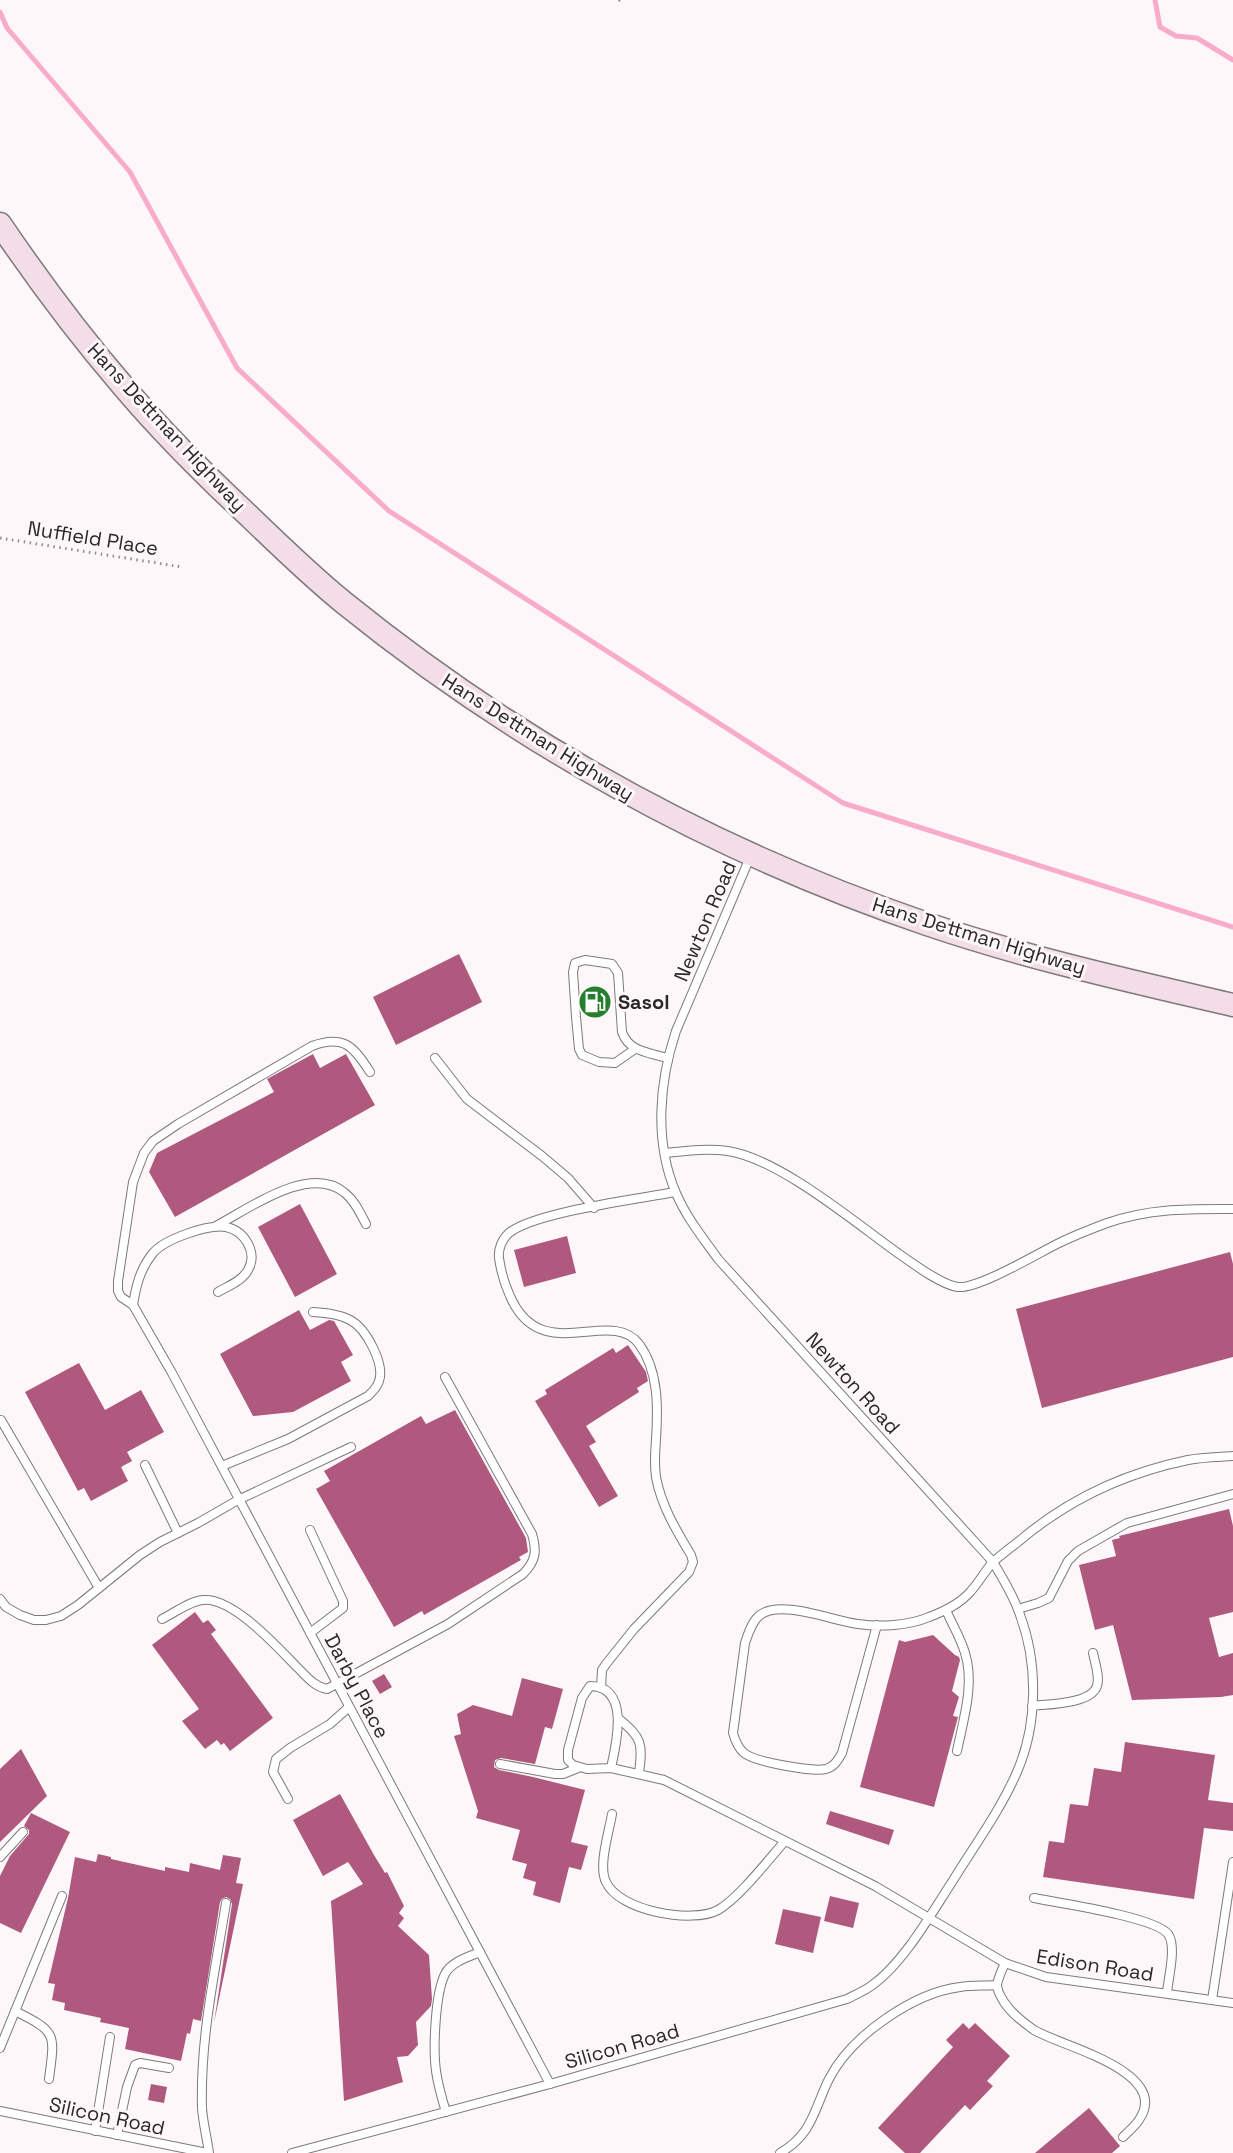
<svg xmlns="http://www.w3.org/2000/svg" width="1233" height="2153" viewBox="0 0 1233 2153" font-family="'Space Grotesk',sans-serif">
<style>
.lines{fill:none;stroke-linecap:round;stroke-linejoin:round}
.stream{stroke:#f8acc9;stroke-width:5}
.building{fill:#af597e}
.lane-casing{stroke:#7e797b;stroke-width:10}
.secondary-casing{stroke:#7e797b;stroke-width:25}
.path{stroke:#918d8e;stroke-width:3;stroke-dasharray:1.5 4.5;stroke-linecap:butt}
.lane{stroke:#fff;stroke-width:8}
.secondary{stroke:#f3dde6;stroke-width:22}
.labels{text-anchor:middle;stroke-width:6;stroke-linejoin:round;paint-order:stroke}
.street-label{font-size:20px;fill:#2a2829;stroke:#fdf7f9}
.poi-label{font-size:20px;font-weight:bold;fill:#2a2829;stroke:#fdf7f9;text-anchor:start}
</style>
<rect width="100%" height="100%" fill="#fdf7f9"/>
<g class="lines">
<g class="stream">
<polyline points="1155,0 1160,27 1176,36 1197,38 1233,60"/>
<polyline points="0,12 7,28 130,172 237,368 389,511 843,803 1233,927"/>
</g>
</g>
<g class="building">
<polygon points="459,954 482,1002 396,1045 373,997"/>
<polygon points="313,1054 320,1068 346,1054 375,1105 175,1217 149,1172 157,1153 274,1092 267,1079"/>
<polygon points="300,1204 337,1274 295,1297 258,1227"/>
<polygon points="567,1236 576,1273 524,1287 514,1250"/>
<polygon points="1230,1252 1233,1264 1233,1357 1042,1408 1016,1309"/>
<polygon points="299,1310 310,1330 329,1320 334,1321 353,1355 341,1362 351,1381 293,1412 253,1416 220,1354"/>
<polygon points="628,1345 646,1372 648,1381 637,1388 639,1392 586,1426 596,1442 589,1446 618,1496 599,1507 535,1401 547,1394 545,1390 613,1348 616,1353"/>
<polygon points="79,1363 105,1410 141,1390 164,1432 127,1452 132,1461 121,1467 128,1481 91,1501 84,1488 78,1491 25,1392"/>
<polygon points="455,1410 526,1538 528,1552 519,1557 521,1560 424,1615 422,1611 394,1627 316,1489 330,1481 324,1471 421,1416 426,1424"/>
<polygon points="1229,1509 1233,1526 1233,1612 1209,1618 1219,1657 1233,1653 1233,1695 1221,1697 1132,1700 1113,1625 1095,1630 1079,1565 1116,1556 1112,1540 1120,1538 1119,1536"/>
<polygon points="195,1612 203,1623 208,1620 216,1630 211,1634 273,1718 230,1751 224,1743 221,1745 217,1740 205,1749 182,1721 199,1709 152,1645"/>
<polygon points="933,1635 955,1655 959,1657 960,1660 952,1691 959,1697 953,1716 958,1717 934,1807 860,1787 899,1640 905,1642"/>
<polygon points="384,1674 392,1687 380,1694 372,1681"/>
<polygon points="522,1678 563,1689 552,1729 545,1727 535,1764 501,1758 495,1760 494,1767 499,1770 533,1777 585,1790 571,1842 588,1846 581,1870 569,1867 560,1903 533,1895 536,1882 523,1878 527,1864 512,1860 520,1830 476,1818 478,1811 454,1736 461,1734 457,1714 473,1705 512,1716"/>
<polygon points="1125,1742 1215,1755 1208,1800 1233,1803 1233,1831 1204,1828 1194,1899 1043,1877 1049,1841 1064,1843 1070,1804 1088,1806 1094,1768 1121,1772"/>
<polygon points="21,1749 47,1796 0,1842 0,1769"/>
<polygon points="340,1794 374,1855 385,1873 387,1872 404,1906 399,1913 404,1918 398,1926 429,1955 432,1999 431,2006 416,2022 418,2045 408,2056 397,2057 403,2082 344,2101 331,1901 363,1884 348,1862 323,1876 293,1820"/>
<polygon points="830,1811 894,1830 889,1845 826,1824"/>
<polygon points="31,1813 70,1832 21,1933 0,1923 0,1876 10,1856 29,1834 29,1830 24,1826"/>
<polygon points="98,1854 111,1857 111,1859 165,1871 165,1867 189,1872 190,1863 220,1870 223,1855 241,1858 236,1883 243,1884 214,2023 232,1904 230,1899 226,1897 222,1899 220,1902 201,2021 193,2019 190,2034 187,2033 181,2061 125,2049 129,2028 100,2022 101,2018 64,2010 65,2003 52,2000 55,1984 48,1983 68,1898 75,1857 96,1862"/>
<polygon points="830,1896 859,1903 853,1928 824,1921"/>
<polygon points="783,1909 821,1917 813,1953 775,1944"/>
<polygon points="963,2023 969,2029 975,2023 1010,2056 987,2081 993,2086 970,2110 965,2105 920,2153 905,2153 878,2128 953,2047 946,2040"/>
<polygon points="151,2084 167,2087 164,2103 148,2100"/>
<polygon points="1089,2108 1120,2146 1112,2153 1035,2153"/>
</g>
<g class="lines">
<defs>
<g id="lane">
<path d="M635,1049L615,1063L599,1062L582,1055L579,1049L576,1017L573,972L575,963L585,960L612,964L618,973L622,1032C629,1052 648,1052 667,1058"/>
<polyline points="435,1058 467,1099 542,1156 568,1178 594,1208"/>
<path d="M370,1072C354,1047 344,1034 312,1046L178,1124L153,1141L144,1153L133,1182L118,1281V1291L121,1297L133,1305L172,1373L550,2084"/>
<path d="M665,1153C685,1151 707,1148 728,1151C779,1159 852,1220 895,1251C909,1261 941,1285 958,1287C978,1289 1037,1254 1057,1244C1073,1236 1091,1229 1107,1223C1150,1208 1188,1209 1233,1209"/>
<path d="M216,1226C248,1209 310,1163 345,1193C355,1201 360,1213 366,1224"/>
<path d="M133,1305C136,1286 140,1269 153,1253C165,1239 208,1224 226,1227C245,1231 258,1253 248,1270C242,1281 228,1286 218,1292"/>
<polyline points="1,1420 99,1588"/>
<polyline points="145,1465 178,1533"/>
<path d="M222,1466L288,1439L368,1396C373,1391 377,1388 379,1381C385,1364 366,1328 350,1320C339,1314 326,1313 313,1312"/>
<polyline points="0,1599 6,1607 20,1615 34,1620 46,1620 61,1616 78,1605 140,1555 160,1542 198,1523 238,1500 351,1447"/>
<polyline points="1018,1609 1038,1603 1049,1598 1068,1561 1078,1551 1127,1523 1233,1494"/>
<path d="M946,1610C952,1624 961,1639 965,1653C975,1684 963,1721 957,1751"/>
<path d="M162,1619C174,1613 190,1601 203,1600C233,1597 278,1648 298,1668C307,1677 315,1687 327,1689L448,1624L523,1574C536,1561 537,1551 532,1534L445,1377"/>
<path d="M877,1625L842,1753C838,1760 834,1767 826,1769C812,1772 755,1762 744,1753C738,1748 735,1740 733,1733L745,1643C748,1634 752,1621 760,1615C781,1599 833,1621 858,1624C880,1627 908,1626 929,1617C945,1611 960,1604 971,1591C979,1582 985,1571 993,1562C1001,1555 1010,1548 1018,1542C1067,1500 1125,1473 1188,1460C1202,1457 1218,1457 1233,1456"/>
<polyline points="310,1633 343,1608 343,1601 310,1530"/>
<path d="M601,1688L602,1670L606,1664L634,1629L689,1572L693,1562L691,1555C676,1530 661,1505 656,1477C654,1464 655,1453 656,1440C658,1408 659,1371 639,1344C610,1306 541,1368 510,1296C504,1283 501,1272 499,1258C498,1249 502,1239 509,1233C534,1212 639,1199 675,1192"/>
<path d="M1032,1706C1049,1704 1091,1704 1097,1686C1100,1677 1095,1663 1093,1653"/>
<path d="M618,1718C642,1738 643,1743 639,1773"/>
<polyline points="500,1764 555,1774 563,1774 578,1768"/>
<path d="M611,1768C616,1745 631,1686 590,1686L582,1698L568,1750V1760L573,1765L587,1769L611,1768L664,1780L875,1886L1005,1963L1046,1977L1233,2003"/>
<polyline points="288,1799 273,1772 276,1759 290,1748 330,1724 349,1707"/>
<path d="M612,1814C609,1832 598,1866 606,1882C619,1911 692,1924 718,1910C738,1899 769,1859 785,1841"/>
<polyline points="0,1857 23,1832"/>
<path d="M1034,1898C1059,1903 1155,1917 1168,1934C1177,1946 1168,1979 1167,1993"/>
<path d="M1005,1963C1002,1970 998,1978 997,1985C997,1991 1001,1997 1004,2002C1011,2013 1024,2023 1034,2030C1060,2046 1172,2071 1139,2120C1135,2126 1128,2132 1123,2137"/>
<polyline points="1212,2000 1233,1862"/>
<path d="M15,2011C57,2032 55,2033 49,2079"/>
<polyline points="0,2048 62,1896"/>
<polyline points="0,2111 207,2153"/>
<path d="M446,2112C442,2099 438,2085 436,2071C433,2049 435,1994 445,1974C451,1962 468,1957 480,1952"/>
<polyline points="95,2131 110,2037"/>
<polyline points="117,2135 127,2087 135,2065 140,2063 169,2068"/>
<path d="M209,2153C207,2138 203,2123 202,2108C200,2039 215,1971 226,1903"/>
<path d="M292,2153L550,2084L847,1999C855,1995 864,1991 871,1986C903,1964 931,1914 952,1882C974,1846 1000,1811 1017,1772C1038,1724 1038,1663 1020,1615C1014,1596 1003,1579 993,1562L718,1259C703,1238 686,1217 676,1193C654,1142 659,1082 676,1031L751,855"/>
<path d="M780,2153C813,2134 814,2109 829,2079C851,2036 913,1993 960,1987C972,1985 985,1986 997,1985"/>
</g>
<path id="secondary" d="M0,224C38,280 79,335 123,386C162,432 205,475 249,516C279,545 310,575 343,602C517,743 715,852 927,924C1027,958 1130,981 1233,1005"/>
</defs>
<use href="#lane" class="lane-casing"/>
<use href="#secondary" class="secondary-casing"/>
<g class="path">
<polyline points="619,0 620,1"/>
<polyline points="0,538 182,567"/>
</g>
<use href="#lane" class="lane"/>
<use href="#secondary" class="secondary"/>
</g>
<defs>
<symbol id="fuel-disc" viewBox="-11 -11 22 22"><circle r="9.5" fill="#267f2e" stroke="#fdf7f9"/><path d="M-5.5-6h7V0h2V4h1.3V-2.5L3-4.5l.8-.8L6-3V5H2.5V1h-1V6h-7ZM-4.2-4.7v3.2H.2V-4.7Z" fill="#fff"/></symbol>
</defs>
<g fill-rule="evenodd">
<use href="#fuel-disc" x="576" y="983" width="38" height="38"/>
</g>
<g class="labels">
<g class="street-label">
<text transform="translate(167 427) rotate(47)" y="7">Hans Dettman Highway</text>
<text transform="translate(93 538) rotate(9)" y="7">Nuffield Place</text>
<text transform="translate(538 737) rotate(32)" y="7">Hans Dettman Highway</text>
<text transform="translate(705 921) rotate(-67)" y="7">Newton Road</text>
<text transform="translate(979 936) rotate(17)" y="7">Hans Dettman Highway</text>
<text transform="translate(853 1383) rotate(48)" y="7">Newton Road</text>
<text transform="translate(357 1686) rotate(62)" y="7">Darby Place</text>
<text transform="translate(1095 1965) rotate(9)" y="7">Edison Road</text>
<text transform="translate(622 2046) rotate(-16)" y="7">Silicon Road</text>
<text transform="translate(107 2116) rotate(12)" y="7">Silicon Road</text>
</g>
<g class="poi-label">
<text x="618" y="1009">Sasol</text>
</g>
</g>
</svg>
